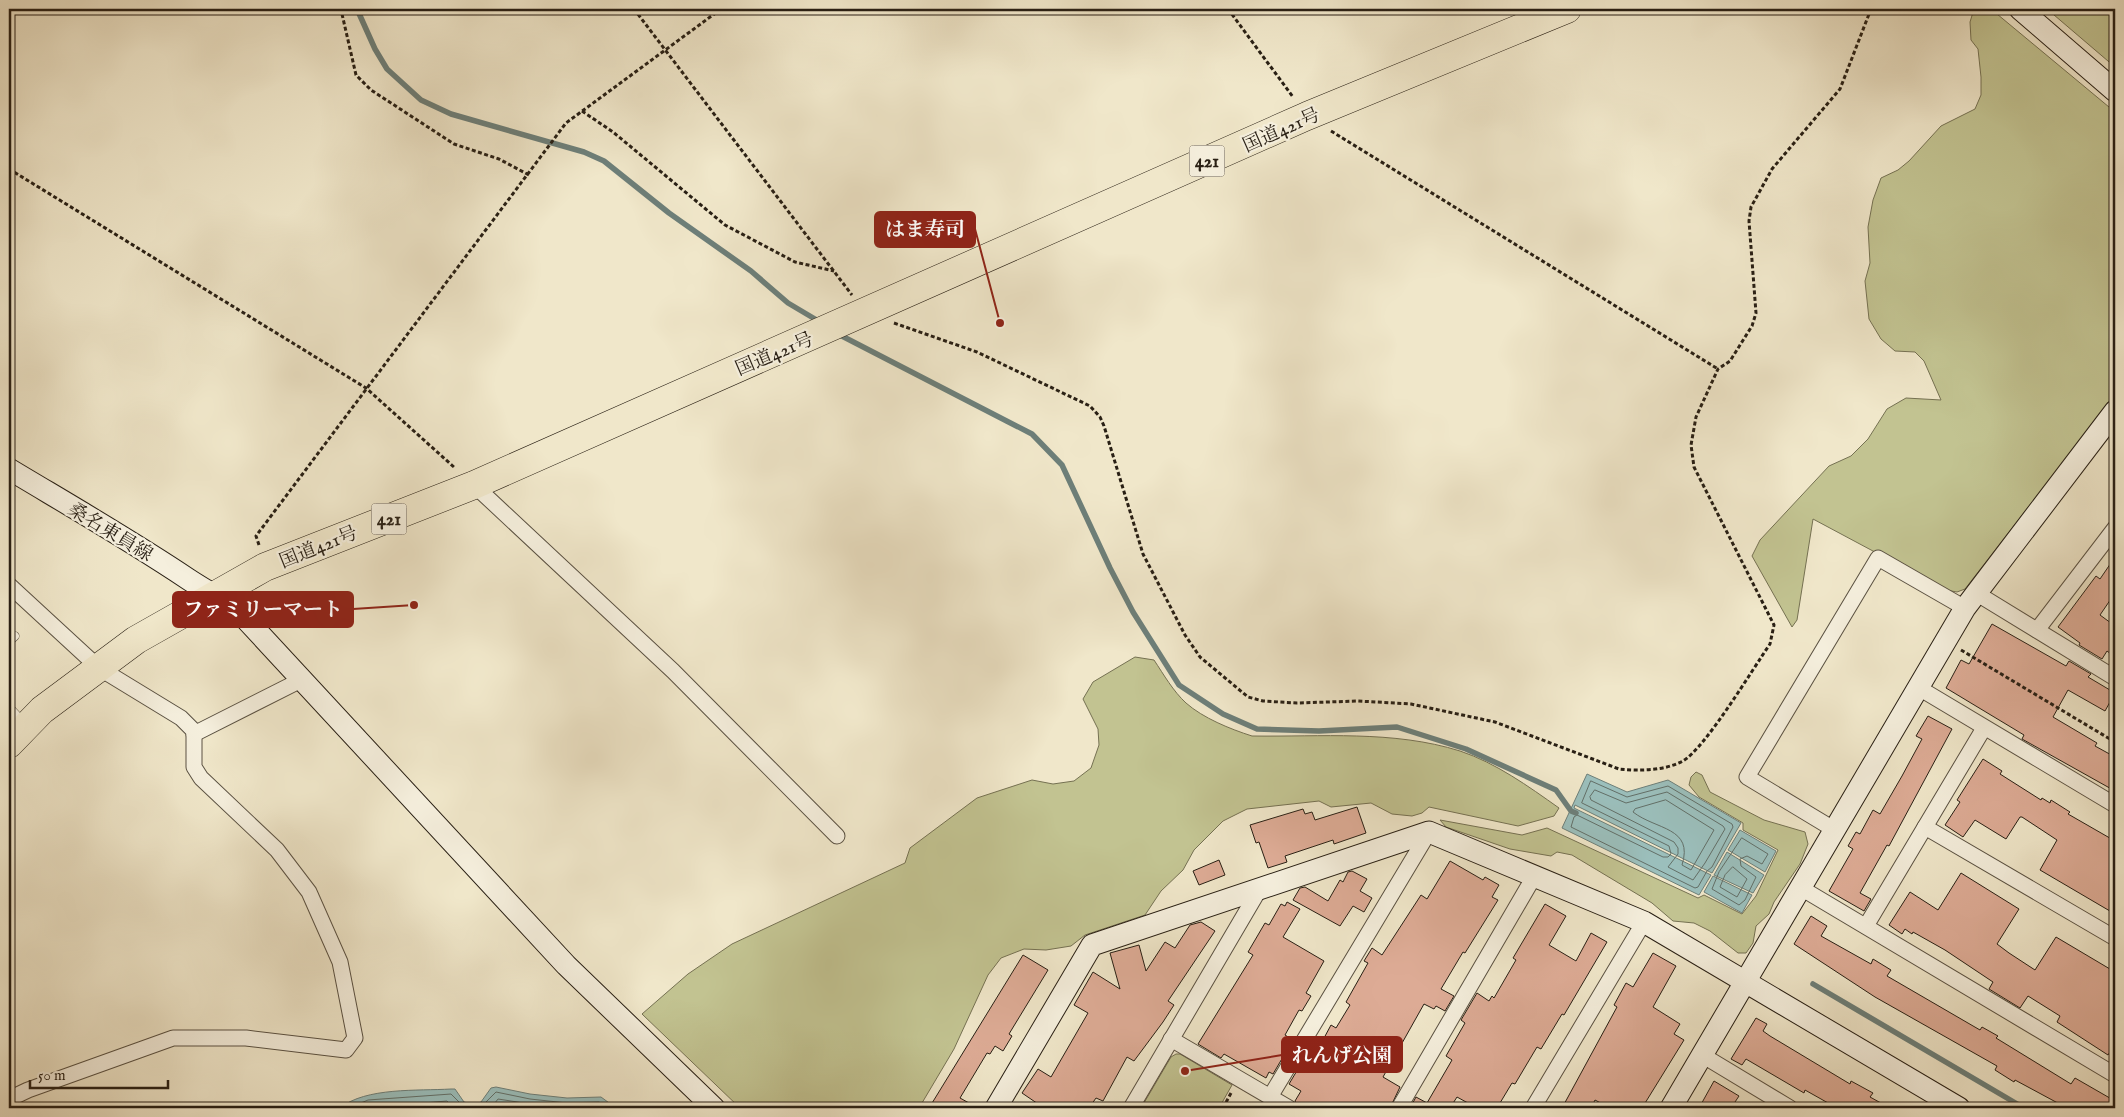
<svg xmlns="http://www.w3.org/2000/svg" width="2124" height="1117" viewBox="0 0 2124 1117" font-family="'IM FELL English','Noto Serif JP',serif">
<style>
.green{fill:#c2c391;stroke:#757152}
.water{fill:#9bbfbc;stroke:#6d7f79}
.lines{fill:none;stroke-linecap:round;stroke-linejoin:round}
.shore{stroke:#626f68;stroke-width:1}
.stream{stroke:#6d7f79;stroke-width:5.5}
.building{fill:#ddab95;stroke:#281f14}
.lane-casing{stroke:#5a5142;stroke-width:9}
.street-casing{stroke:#5a5142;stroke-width:17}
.secondary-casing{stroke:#281f14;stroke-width:23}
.highway-casing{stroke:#281f14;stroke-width:29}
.path{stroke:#281f14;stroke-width:3;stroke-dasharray:4 2.5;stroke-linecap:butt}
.lane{stroke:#f5efdd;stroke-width:8}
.street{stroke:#f5efdd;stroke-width:15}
.secondary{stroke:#f5efdd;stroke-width:21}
.highway{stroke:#f0e7ca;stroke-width:28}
.labels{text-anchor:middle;stroke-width:4.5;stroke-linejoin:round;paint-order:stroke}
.shield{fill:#f5efdd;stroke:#665d50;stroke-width:1}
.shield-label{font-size:18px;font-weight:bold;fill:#281f14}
.street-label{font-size:19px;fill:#281f14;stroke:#f5efdd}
.leader{fill:none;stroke:#8f2418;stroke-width:2}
.callout-dot{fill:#8f2418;stroke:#f5efdd;stroke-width:2}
.callout{fill:#8f2418;stroke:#8f2418;stroke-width:2}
.callout-label{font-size:20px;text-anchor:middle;font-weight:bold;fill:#fff}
</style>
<rect width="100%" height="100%" fill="#f0e7ca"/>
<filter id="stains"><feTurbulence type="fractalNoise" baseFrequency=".004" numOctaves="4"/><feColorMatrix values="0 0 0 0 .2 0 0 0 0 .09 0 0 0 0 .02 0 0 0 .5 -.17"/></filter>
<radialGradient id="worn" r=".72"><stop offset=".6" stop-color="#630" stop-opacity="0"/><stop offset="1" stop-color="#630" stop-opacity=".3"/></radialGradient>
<g class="green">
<polygon points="1974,9 1991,9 2115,112 2115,395 1965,589 1957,592 1946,590 1813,519 1797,620 1792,627 1752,556 1760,540 1829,466 1851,456 1868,439 1887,409 1906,398 1941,400 1924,361 1915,352 1895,351 1881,339 1869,319 1865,281 1870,263 1868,227 1873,200 1881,178 1898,170 1909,161 1941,126 1975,109 1981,95 1981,77 1978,49 1971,40 1970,22"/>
<polygon points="2047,9 2115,9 2115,67"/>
<path d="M1135,657L1154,660C1164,675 1173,691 1186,703C1203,718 1230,729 1252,736C1321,737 1393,730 1460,751C1496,763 1528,786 1559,808L1554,816L1518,826L1429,807L1422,813L1412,816L1392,814L1371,803L1331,807L1319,801L1247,809L1223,821L1194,850L1183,870L1161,891L1145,915L1085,935L1071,946L1046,950L1024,949L1001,958L988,975L954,1049L919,1108H740L642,1014L688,974L732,944L905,863L910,848L977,798L1032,780L1053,784L1074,781L1091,768L1099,745L1098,729L1083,699L1093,682Z"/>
<polygon points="1696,772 1702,775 1710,792 1764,820 1805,832 1808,844 1800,864 1774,902 1769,914 1756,926 1753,943 1746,953 1738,953 1710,931 1694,923 1673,921 1652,903 1572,855 1557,852 1551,856 1510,849 1446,827 1440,820 1522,835 1547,828 1698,898 1704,895 1742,914 1756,896 1778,850 1743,830 1743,823 1699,797 1689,785 1691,777"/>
<polygon points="1176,1054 1180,1054 1232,1085 1219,1108 1141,1108 1171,1057"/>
</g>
<g class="water">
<polygon points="1587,774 1627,792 1668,780 1741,823 1712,873 1575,805 1574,808 1711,875 1699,895 1562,828"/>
<polygon points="1740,830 1776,851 1765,872 1728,850"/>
<polygon points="1727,852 1764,875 1753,893 1714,875"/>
<polygon points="1713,876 1752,895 1742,913 1704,892"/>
<path d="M496,1087L530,1094L567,1098L601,1097L616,1108H340C366,1087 418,1091 451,1089H455L464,1102L475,1105L481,1102L491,1088Z"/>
</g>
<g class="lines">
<g class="shore">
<polygon points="1591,781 1627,797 1668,786 1732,824 1733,827 1712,867 1707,871 1698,887 1695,888 1571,827 1574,817 1577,815 1663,857 1668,857 1671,854 1669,846 1582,803"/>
<polygon points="1595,790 1626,803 1667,792 1723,826 1725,829 1705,863 1693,880 1668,867 1678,854 1678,848 1674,842 1591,800 1590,797"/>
<path d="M1666,800L1714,830L1691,870L1682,865C1694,827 1656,830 1633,812L1635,809Z"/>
<polygon points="1742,838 1768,854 1762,864 1747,856 1740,859 1741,866 1756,877 1745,900 1739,905 1712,889 1719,872"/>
<polygon points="1733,867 1747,879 1737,897 1720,887 1725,875"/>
<polyline points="349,1108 368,1100 451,1094 465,1108"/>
<polyline points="363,1108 447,1101 454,1108"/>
<polyline points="480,1108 496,1092 530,1099 567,1103 599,1102 608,1108"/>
<polyline points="491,1108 498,1099 556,1108"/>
</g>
<g class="stream">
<polyline points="357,9 375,49 387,69 421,100 451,114 584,152 604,161 669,213 751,271 788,303 820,322"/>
<polyline points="838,334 1032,434 1062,465 1110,568 1133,612 1179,685 1223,714 1257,729 1319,731 1397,727 1466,749 1556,790 1571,811 1576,813"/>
<polyline points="1813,984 2024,1108"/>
</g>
</g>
<g class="building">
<polygon points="2115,557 2115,593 2100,615 2115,626 2115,657 2107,651 2102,659 2079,645 2080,643 2058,627 2096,576 2100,579"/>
<polygon points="1992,624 2066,666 2069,661 2091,674 2088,677 2115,693 2105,711 2068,690 2053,717 2097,743 2095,746 2115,757 2115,791 2022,739 2024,735 1946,688 1961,660 1969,664"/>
<polygon points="1928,716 1952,729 1889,846 1887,845 1860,893 1871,899 1864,911 1829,891 1853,849 1848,846 1856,832 1860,834 1873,810 1880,814 1902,776 1922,739 1916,736"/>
<polygon points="1983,759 2002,771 2000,774 2041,800 2042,798 2050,803 2051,800 2070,812 2068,814 2115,841 2115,914 2040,870 2057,840 2022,817 2020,817 2006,839 1975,820 1963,837 1945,825 1960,802 1957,800"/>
<polygon points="1357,807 1366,833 1334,844 1333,840 1285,856 1287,862 1268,868 1259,842 1256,843 1250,825 1303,809 1305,814 1312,812 1315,820"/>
<polygon points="1219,860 1225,875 1199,885 1193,871"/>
<polygon points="1450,861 1483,880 1485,877 1499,885 1492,897 1498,900 1465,953 1463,952 1441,989 1454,996 1445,1011 1436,1006 1434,1009 1424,1004 1383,1077 1400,1087 1390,1108 1298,1108 1295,1101 1301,1091 1289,1084 1310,1049 1316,1053 1331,1025 1336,1028 1350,1005 1346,1002 1368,963 1364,961 1372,948 1382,955 1421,895 1427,899"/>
<polygon points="1352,871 1367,879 1360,891 1372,898 1364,912 1353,906 1340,926 1293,900 1300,888 1305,887 1328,901 1340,880 1343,882 1348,872"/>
<polygon points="1961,873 2019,909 1997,944 2009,953 2035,970 2056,937 2115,972 2115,1044 2108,1055 2057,1022 2060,1016 2028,996 2020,1008 1989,989 1993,982 1945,950 1913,932 1912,934 1905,929 1902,934 1889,925 1910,892 1938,910"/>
<polygon points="1287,902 1300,909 1283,937 1324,961 1306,993 1311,996 1302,1011 1299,1010 1285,1035 1293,1040 1273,1074 1269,1072 1266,1078 1224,1054 1221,1058 1198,1044 1253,955 1248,952 1265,923 1269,925 1281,904 1285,906"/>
<polygon points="1545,904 1566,916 1549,945 1576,961 1591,933 1607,942 1564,1015 1562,1014 1541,1049 1537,1047 1515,1084 1512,1083 1497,1108 1477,1108 1457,1097 1450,1108 1410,1108 1416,1097 1427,1103 1452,1060 1446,1056 1465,1023 1461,1020 1477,993 1489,1001 1492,996 1494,998 1516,960 1513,958"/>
<polygon points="1811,916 1827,926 1821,936 1871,964 1873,959 1891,970 1887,976 1980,1030 1982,1027 1998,1036 1996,1038 2071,1084 2075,1078 2115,1101 2115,1108 2067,1108 2015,1080 2014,1082 1995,1070 1997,1066 1875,997 1794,944"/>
<polygon points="1201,922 1215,931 1168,1001 1174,1005 1163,1022 1134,1061 1127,1057 1103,1101 1096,1098 1089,1108 1044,1108 1022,1093 1038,1069 1051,1077 1088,1013 1074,1005 1093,972 1120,989 1110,953 1139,945 1146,971 1165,942 1175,948 1190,925"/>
<polygon points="1653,953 1676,966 1653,1007 1680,1024 1674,1034 1684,1040 1642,1108 1610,1108 1595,1100 1591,1108 1562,1108 1617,1007 1614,1005 1626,983 1633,987"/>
<polygon points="1023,955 1048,970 1009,1034 1012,1036 1003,1051 995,1046 990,1054 987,1053 960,1098 978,1108 929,1108"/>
<polygon points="1756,1018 1767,1024 1763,1031 1770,1036 1850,1084 1851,1081 1873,1093 1870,1097 1890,1108 1837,1108 1805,1090 1804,1093 1746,1059 1742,1065 1731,1059"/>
<polygon points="1714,1081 1739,1096 1731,1108 1699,1108"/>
</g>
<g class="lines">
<defs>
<g id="lane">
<polyline points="9,642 15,636"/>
<polyline points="9,707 23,722"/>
</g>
<g id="street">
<polyline points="474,485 673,671 837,836"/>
<polyline points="9,585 99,668 181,718 194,731 194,767 201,778 277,850 309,892 340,962 355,1038 346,1050 246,1038 173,1038 28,1090 9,1099"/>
<polyline points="1976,593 2115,678"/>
<polyline points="2037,630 2115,528"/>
<polyline points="1919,688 2115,805"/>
<polyline points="194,734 301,680"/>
<polyline points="1925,827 2115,938"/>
<polyline points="1835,830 1747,777 1878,558 1965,608"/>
<polyline points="1801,888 2115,1075"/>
<polyline points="1866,926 1984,728"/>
<polyline points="1171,1039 1289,1108"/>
<polyline points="1702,1055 1790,1108"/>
<polyline points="1270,1097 1429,832"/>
<polyline points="1131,1108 1259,890"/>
<polyline points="1399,1108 1535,875"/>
<polyline points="1533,1108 1644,922"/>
</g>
<g id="secondary">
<polyline points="2020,9 2115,91"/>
<path d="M9,469C69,505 130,540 188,579C206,591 226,601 242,615L566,965L714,1108"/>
<polyline points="996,1108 1092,945 1429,832 1644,922 1959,1108"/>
<polyline points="1671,1108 1965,608 2115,411"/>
</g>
<polyline id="highway" points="9,744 42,710 136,640 265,567 474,485 1307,116 1567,9"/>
</defs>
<use href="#lane" class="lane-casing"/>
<use href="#street" class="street-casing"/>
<use href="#secondary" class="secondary-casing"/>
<use href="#highway" class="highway-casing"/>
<g class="path">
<polyline points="338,9 342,14 356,75 371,90 454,144 499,159 529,175"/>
<polyline points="634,9 852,295"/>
<polyline points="1228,9 1293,97"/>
<polyline points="582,111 613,132 725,225 795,262 834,271"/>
<polyline points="1331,131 1718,369"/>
<polyline points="9,169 366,388 455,468"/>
<path d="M894,323L977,352L1090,406L1100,417L1104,426L1143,554L1185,635L1200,657L1248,697L1263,701L1297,703L1358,701L1411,704L1495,722L1619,769C1639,771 1664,771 1683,761C1706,747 1752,670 1770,644L1774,625L1694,467L1691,445L1696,417L1718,369L1730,361L1752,326L1756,313L1749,221L1751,207L1772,169L1840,89L1871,9"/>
<polyline points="259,545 256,536 566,123 721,9"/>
<polyline points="1961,650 2115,742"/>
<polyline points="1223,1108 1231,1093"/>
</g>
<use href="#lane" class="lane"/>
<use href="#street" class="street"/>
<use href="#secondary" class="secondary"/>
<use href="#highway" class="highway"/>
</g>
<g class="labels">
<g class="shield">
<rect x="1189.5" y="145.5" width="35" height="31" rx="4"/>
<rect x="371.5" y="503.5" width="35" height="31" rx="4"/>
</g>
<g class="shield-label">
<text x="1207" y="167">421</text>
<text x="389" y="525">421</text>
</g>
<g class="street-label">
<text transform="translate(1281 129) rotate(-24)" y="7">国道421号</text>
<text transform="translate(774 353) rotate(-23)" y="7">国道421号</text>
<text transform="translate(111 531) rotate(31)" y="7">桑名東員線</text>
<text transform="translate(318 546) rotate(-22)" y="7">国道421号</text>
</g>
</g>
<path class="leader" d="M1000 323L975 229M414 605L353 609M1185 1071L1282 1055"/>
<g class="callout-dot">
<circle cx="1000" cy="323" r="5"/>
<circle cx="414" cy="605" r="5"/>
<circle cx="1185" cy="1071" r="5"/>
</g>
<g class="callout">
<rect x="875" y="212" width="100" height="35" rx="5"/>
<rect x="173" y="592" width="180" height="35" rx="5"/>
<rect x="1282" y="1037" width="120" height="35" rx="5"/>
</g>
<g class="callout-label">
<text x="925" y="236">はま寿司</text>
<text x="263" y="616">ファミリーマート</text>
<text x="1342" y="1062">れんげ公園</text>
</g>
<rect width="2124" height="1117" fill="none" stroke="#f0e7ca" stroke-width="30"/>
<rect x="10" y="10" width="2104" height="1097" fill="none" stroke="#281f14" stroke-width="2.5"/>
<rect x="15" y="15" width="2094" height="1087" fill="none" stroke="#281f14"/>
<path d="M30 1080v8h138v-8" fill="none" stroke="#281f14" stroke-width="2.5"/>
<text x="38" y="1080" font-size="15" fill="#281f14" stroke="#f5efdd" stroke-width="4" paint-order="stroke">50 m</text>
<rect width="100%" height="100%" filter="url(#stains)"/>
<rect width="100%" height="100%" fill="url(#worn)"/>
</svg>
